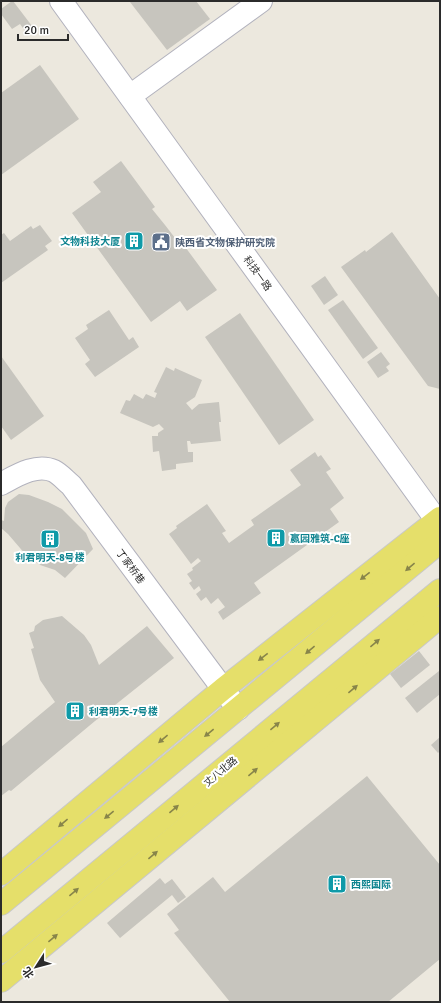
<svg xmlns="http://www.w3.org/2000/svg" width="441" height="1003" viewBox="0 0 441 1003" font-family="Signika,'Noto Sans SC',sans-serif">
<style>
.building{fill:#c7c5be}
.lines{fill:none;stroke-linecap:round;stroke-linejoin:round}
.minor-casing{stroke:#b2b2bd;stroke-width:24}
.major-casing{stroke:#c8c8c8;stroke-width:24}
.minor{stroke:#fff;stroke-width:22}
.major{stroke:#e5df6a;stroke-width:22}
.oneway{fill:#88854a}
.labels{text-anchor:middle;stroke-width:4;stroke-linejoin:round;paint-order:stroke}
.culture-label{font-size:10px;font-weight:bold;fill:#0d838f;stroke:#fff;text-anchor:start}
.service-label{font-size:10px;font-weight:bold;fill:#4e5e75;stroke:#fff;text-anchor:start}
.street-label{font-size:10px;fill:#2b2b2b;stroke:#fff}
</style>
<rect width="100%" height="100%" fill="#ece8de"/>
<g class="building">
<polygon points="12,1 13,1 32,26 25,31 20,24 12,29 1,14 1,9"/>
<polygon points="132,1 196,1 210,19 167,50 130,2"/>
<polygon points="40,65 79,119 1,175 1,93"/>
<polygon points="121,161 155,207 152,209 165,225 175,238 178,247 183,244 217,290 187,311 180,301 151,322 72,213 101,192 93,182"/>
<polygon points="40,225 52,241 45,246 48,250 1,283 1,235 4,233 10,241 31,226 33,229"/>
<polygon points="392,232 440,299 440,389 428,386 341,267 365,250 366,252"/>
<polygon points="325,276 338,295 324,305 311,286"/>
<polygon points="343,300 378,348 363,359 328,310"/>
<polygon points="109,310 129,340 133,337 139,347 95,377 85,364 90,360 75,338 88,329 86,325"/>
<polygon points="240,313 314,420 279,445 205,337"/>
<polygon points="381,352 390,364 386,367 389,371 378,378 367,362"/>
<polygon points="1,356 44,416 11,440 1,426"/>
<polygon points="166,367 174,371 175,368 202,380 195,397 186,403 192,410 199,404 219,402 221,422 219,422 219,423 221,441 191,444 190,441 187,441 188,452 193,452 193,462 176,464 176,469 162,471 159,451 153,452 152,436 158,436 158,433 164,429 159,424 153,427 120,413 126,400 130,401 134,394 143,399 146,394 155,398 157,393 154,392"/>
<polygon points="315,452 318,457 321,455 331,469 326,472 344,498 330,509 339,522 254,583 261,593 223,620 218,612 225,607 218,598 211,604 206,597 201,601 196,594 201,590 199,586 194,590 189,583 192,581 187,574 193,570 192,568 201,561 198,558 191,564 169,534 177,528 176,526 207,504 226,531 222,533 229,543 254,525 251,520 301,485 290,470"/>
<polygon points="19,494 29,495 48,502 62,509 86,533 93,549 65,578 55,570 40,565 26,555 8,534 1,528 1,520 4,521 5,508 8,502"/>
<polygon points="62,616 84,635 91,645 99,665 147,626 174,658 95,721 11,791 9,790 1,796 1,747 55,702 40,680 31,649 34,648 29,633 34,631 35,626 43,620"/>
<polygon points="419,651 430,665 401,688 390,674"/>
<polygon points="439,671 440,673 440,694 417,713 405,698"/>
<polygon points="440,737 440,751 438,753 431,745"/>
<polygon points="367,776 440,865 440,959 388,1002 230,1002 174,933 179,930 167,914 213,877 225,892"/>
<polygon points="160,878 165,884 172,879 186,897 178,903 172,895 120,938 107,923"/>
</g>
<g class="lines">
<defs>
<g id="minor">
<polyline points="61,1 440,525"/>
<polyline points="130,96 261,1"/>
<path d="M1,484C16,476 36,463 54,471C60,474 66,481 71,485L238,709"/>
</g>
<g id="major">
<polyline points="1,874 223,689 440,518"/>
<polyline points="1,904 440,542"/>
<polyline points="1,952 440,590"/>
<polyline points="1,981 440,617"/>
</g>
</defs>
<use href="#minor" class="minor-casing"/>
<use href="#major" class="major-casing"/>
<use href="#minor" class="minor"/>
<use href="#major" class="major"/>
</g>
<defs><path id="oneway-solid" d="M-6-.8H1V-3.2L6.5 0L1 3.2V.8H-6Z"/></defs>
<g class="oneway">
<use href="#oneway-solid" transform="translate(410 567) rotate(140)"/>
<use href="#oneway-solid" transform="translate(365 576) rotate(142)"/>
<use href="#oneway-solid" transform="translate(375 643) rotate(-40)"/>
<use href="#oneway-solid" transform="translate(310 650) rotate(140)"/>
<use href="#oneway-solid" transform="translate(263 657) rotate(142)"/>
<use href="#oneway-solid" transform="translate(353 689) rotate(-40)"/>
<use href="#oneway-solid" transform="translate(275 726) rotate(-40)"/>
<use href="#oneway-solid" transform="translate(209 733) rotate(141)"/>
<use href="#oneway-solid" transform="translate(163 739) rotate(140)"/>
<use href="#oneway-solid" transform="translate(253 772) rotate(-40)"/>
<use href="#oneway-solid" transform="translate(174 809) rotate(-40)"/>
<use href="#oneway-solid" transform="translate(109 815) rotate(141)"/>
<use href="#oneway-solid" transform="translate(63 823) rotate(140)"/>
<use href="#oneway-solid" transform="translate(153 855) rotate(-40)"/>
<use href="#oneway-solid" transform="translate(74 892) rotate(-40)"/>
<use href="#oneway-solid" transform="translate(53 938) rotate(-40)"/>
</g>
<defs>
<symbol id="building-square" viewBox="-11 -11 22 22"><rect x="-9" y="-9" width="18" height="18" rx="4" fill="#0f9aa8" stroke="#fff"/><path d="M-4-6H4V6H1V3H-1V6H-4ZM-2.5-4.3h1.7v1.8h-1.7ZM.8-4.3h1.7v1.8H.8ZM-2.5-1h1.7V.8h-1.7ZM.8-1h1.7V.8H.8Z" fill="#fff"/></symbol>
<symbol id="civic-square" viewBox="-11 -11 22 22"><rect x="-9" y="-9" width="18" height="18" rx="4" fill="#5c6f8a" stroke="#fff"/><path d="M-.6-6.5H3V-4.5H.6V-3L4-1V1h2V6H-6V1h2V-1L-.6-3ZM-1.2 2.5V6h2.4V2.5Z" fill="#fff"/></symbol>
</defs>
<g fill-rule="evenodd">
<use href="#building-square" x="123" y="230" width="22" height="22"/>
<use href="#civic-square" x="150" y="231" width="22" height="22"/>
<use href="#building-square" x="265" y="527" width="22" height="22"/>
<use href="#building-square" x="39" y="528" width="22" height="22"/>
<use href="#building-square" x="64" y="700" width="22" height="22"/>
<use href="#building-square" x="326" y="873" width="22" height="22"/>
</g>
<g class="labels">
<g class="culture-label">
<text x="120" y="245" text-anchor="end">文物科技大厦</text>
<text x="290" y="542">赢园雅筑-C座</text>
<text x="50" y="561" text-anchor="middle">利君明天-8号楼</text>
<text x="89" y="715">利君明天-7号楼</text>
<text x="351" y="888">西熙国际</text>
</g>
<g class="service-label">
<text x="175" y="246">陕西省文物保护研究院</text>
</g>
<g class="street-label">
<text transform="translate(258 273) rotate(54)" y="4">科技一路</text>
<text transform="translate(131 566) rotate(53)" y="4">丁家桥巷</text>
<text transform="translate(220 771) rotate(-40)" y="4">丈八北路</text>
</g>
</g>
<rect width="441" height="1003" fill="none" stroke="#2b2b2b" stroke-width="4"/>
<g transform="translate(36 967) rotate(234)" stroke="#ffffff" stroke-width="3" paint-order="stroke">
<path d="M0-3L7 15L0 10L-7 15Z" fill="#2b2b2b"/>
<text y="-6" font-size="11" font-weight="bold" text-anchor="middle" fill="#2b2b2b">北</text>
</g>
<path d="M18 34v6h50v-6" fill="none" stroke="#2b2b2b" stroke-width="2"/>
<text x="24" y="34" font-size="12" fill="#2b2b2b" stroke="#ffffff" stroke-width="3" paint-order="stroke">20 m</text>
</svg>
